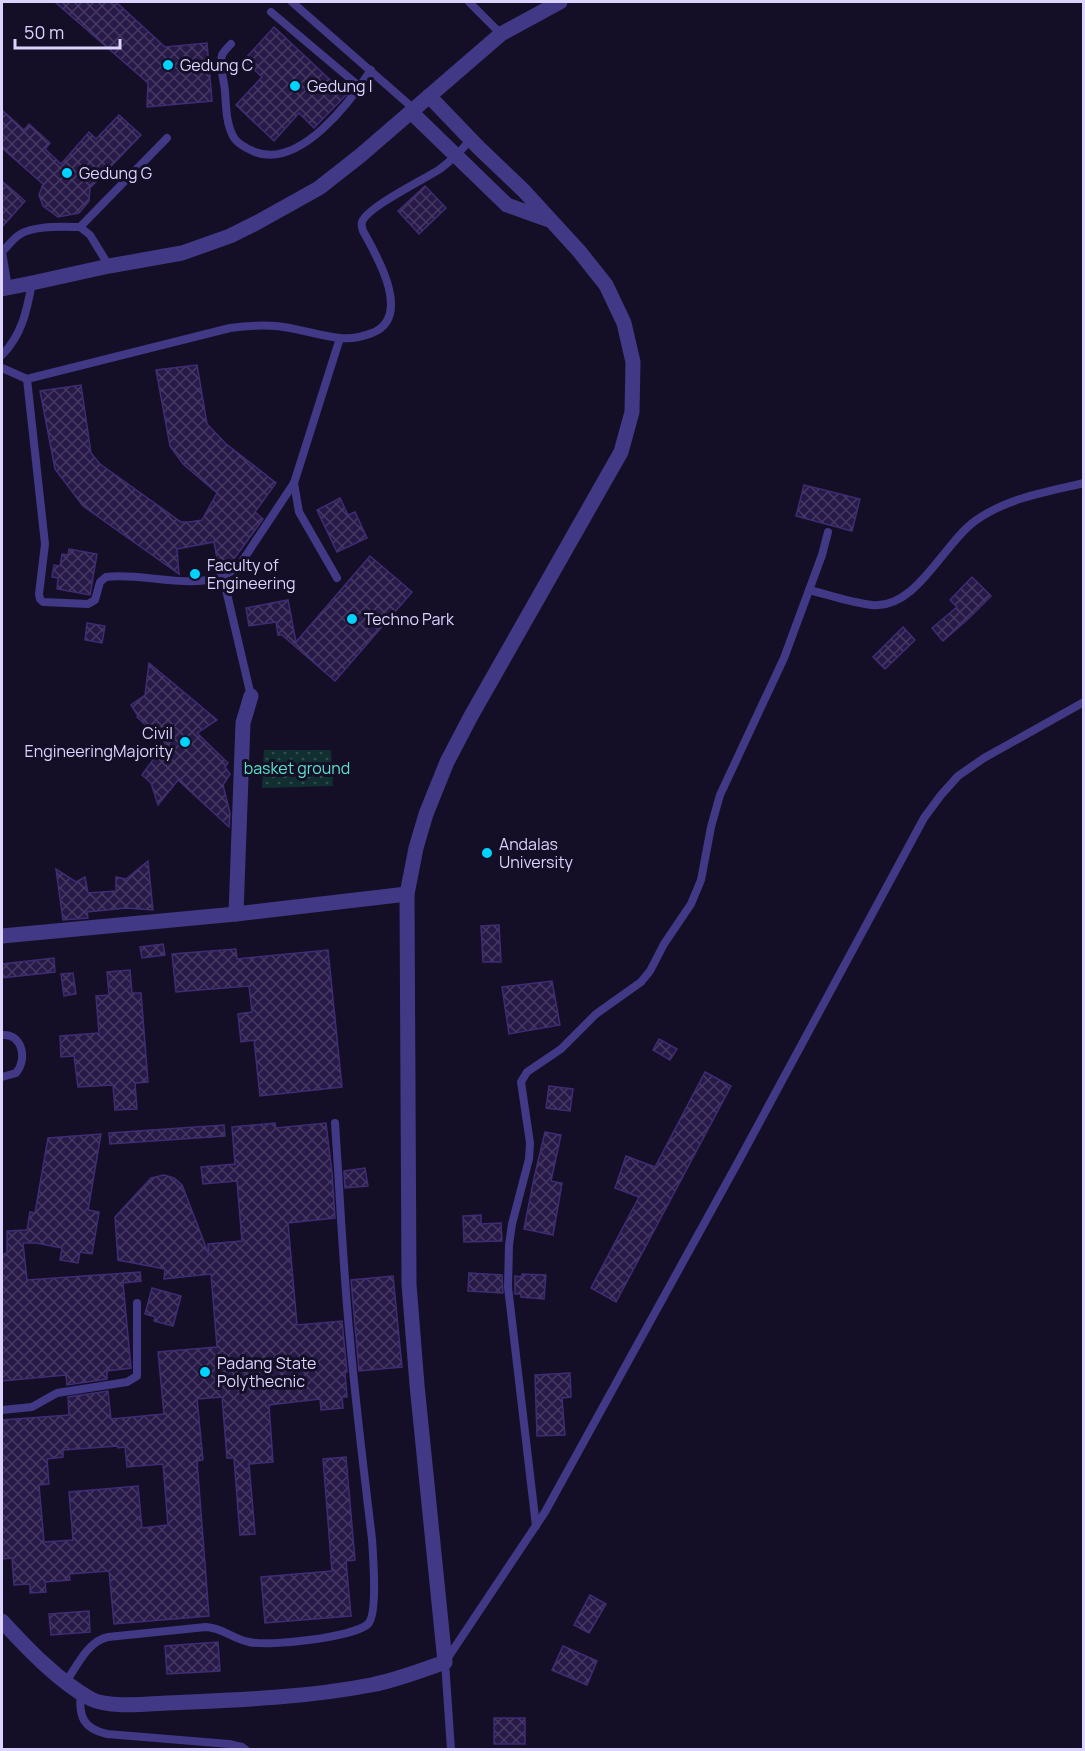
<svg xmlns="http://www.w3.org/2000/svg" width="1085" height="1751" viewBox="0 0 1085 1751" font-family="Manrope,sans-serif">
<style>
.green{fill:url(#green-dots)}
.building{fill:url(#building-cross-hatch);stroke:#3f2c74;stroke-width:1.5;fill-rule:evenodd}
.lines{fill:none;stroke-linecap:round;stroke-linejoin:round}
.service{stroke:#413986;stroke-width:8}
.minor{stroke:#413986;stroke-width:15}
.tertiary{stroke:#413986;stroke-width:15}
.poi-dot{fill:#00d3ff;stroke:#140f26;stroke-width:2}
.labels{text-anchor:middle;stroke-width:6;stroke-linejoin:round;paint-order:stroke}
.poi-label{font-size:16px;fill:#dcd4ff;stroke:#140f26;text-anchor:start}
.park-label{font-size:16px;fill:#5ce2ca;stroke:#140f26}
</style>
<defs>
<pattern id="green-dots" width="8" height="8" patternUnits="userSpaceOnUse" patternTransform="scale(1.5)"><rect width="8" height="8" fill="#112f31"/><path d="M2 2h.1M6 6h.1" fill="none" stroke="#334c50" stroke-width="1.8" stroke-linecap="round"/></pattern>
<pattern id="building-cross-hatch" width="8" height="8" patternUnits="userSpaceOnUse" patternTransform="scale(1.5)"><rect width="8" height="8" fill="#271a48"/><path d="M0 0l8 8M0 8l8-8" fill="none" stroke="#463a63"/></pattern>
</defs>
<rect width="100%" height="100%" fill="#140f26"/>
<polygon class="green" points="264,750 331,750 333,786 262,788"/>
<g class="building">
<polygon points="55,2 116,2 165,47 207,43 212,101 147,107 148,83"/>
<polygon points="274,27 346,95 314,128 299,113 274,141 236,105 262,77 244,60"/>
<polygon points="2,110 24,130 29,124 50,143 45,149 61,164 89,132 96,139 119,115 141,135 90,188 89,201 79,213 58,217 43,206 39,195 43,184 2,148"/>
<polygon points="2,181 25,201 2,227"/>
<polygon points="425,186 446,208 419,234 398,211"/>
<polygon points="197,365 207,424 225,443 276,483 255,512 263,519 231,563 224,568 218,564 214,542 177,549 179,574 83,506 55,469 40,391 81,385 91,453 100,464 181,522 190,522 202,520 217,493 183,464 170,446 156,370"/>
<polygon points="804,485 860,499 852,531 796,516"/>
<polygon points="340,498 348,515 355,512 367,538 337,552 317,510"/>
<polygon points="69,549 97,554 90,595 57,589 58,578 52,577 54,565 60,566 62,554 68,555"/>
<polygon points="370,556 412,592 335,681 282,635 278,635 276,622 249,626 246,608 288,600 296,642"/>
<polygon points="972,577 991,596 968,619 943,641 932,628 957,607 950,600"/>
<polygon points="87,623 105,626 102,643 85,640"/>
<polygon points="903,627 915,640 885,669 873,657"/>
<polygon points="149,663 217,720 197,733 228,763 225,767 230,774 223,785 230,813 229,827 178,780 158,805 151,783 142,775 165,743 137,717 138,716 131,705 145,695"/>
<polygon points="148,861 153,910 126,908 87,912 88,918 63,920 56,869 76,882 85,877 88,893 116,891 116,877 126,879"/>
<polygon points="499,925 501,962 483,962 481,926"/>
<polygon points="163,944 165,955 142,958 140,947"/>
<polygon points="236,949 237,959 328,950 342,1087 260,1096 254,1040 241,1042 238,1014 252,1012 249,986 176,992 172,954"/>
<polygon points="54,958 55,972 2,978 2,964"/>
<polygon points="130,970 132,993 141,993 148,1082 135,1083 137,1109 115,1110 113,1085 78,1087 74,1056 61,1057 60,1036 99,1033 96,996 109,995 107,972"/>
<polygon points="73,973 76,994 64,996 61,974"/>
<polygon points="552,981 560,1025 509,1034 502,987"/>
<polygon points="659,1039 677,1049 670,1060 653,1050"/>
<polygon points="705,1072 731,1086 616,1302 591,1288 639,1197 615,1188 626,1156 655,1167"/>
<polygon points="549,1086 573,1089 570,1111 546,1108"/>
<path d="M275,1123L276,1128L326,1123L332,1173L335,1218L288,1223L297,1325L342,1321L347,1372H345L347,1397H342L343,1408L321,1410L320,1399L269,1405L273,1462L249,1464L255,1534L240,1535L234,1458H227L222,1397L197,1399L203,1460L197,1461L209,1616L114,1624L109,1571L69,1574L70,1580L45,1582L46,1592L30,1593V1584L14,1585L12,1558L2,1559V1420L69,1415L68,1397L108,1391L111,1419L164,1414L158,1352L217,1347L211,1274L164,1279L165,1269L118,1260L115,1217L151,1178L164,1175L174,1178L182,1185L209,1255L208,1244L242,1241L237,1181L203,1184L201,1167L235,1164L232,1127ZM118,1446V1448L125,1447L127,1467L163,1464L168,1525L142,1528L138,1486L69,1492L73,1540L44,1542L39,1485L49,1484L47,1459L63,1457V1450Z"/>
<polygon points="224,1125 225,1136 110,1144 109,1133"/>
<polygon points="545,1132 561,1135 551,1181 562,1183 553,1235 524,1229 534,1178"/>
<polygon points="101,1134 88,1210 99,1212 92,1254 80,1252 78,1263 60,1260 62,1248 36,1243 23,1243 27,1280 140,1272 141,1281 123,1283 131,1368 107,1371 107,1379 67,1385 66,1375 2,1381 2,1254 7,1253 7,1231 27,1230 30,1212 35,1213 48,1138"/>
<polygon points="365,1168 368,1186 345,1188 344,1171"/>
<polygon points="481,1215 481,1224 501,1223 502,1241 464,1242 463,1216"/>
<polygon points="469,1273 502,1275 503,1293 468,1291"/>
<polygon points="522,1274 546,1275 544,1299 521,1297 521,1294 515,1294 515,1276 522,1277"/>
<polygon points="393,1276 402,1367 359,1371 351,1280"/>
<polygon points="152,1288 181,1296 173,1326 154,1321 155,1317 145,1314"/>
<polygon points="570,1373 571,1397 562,1398 565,1435 537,1436 535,1375"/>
<polygon points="346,1457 355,1560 346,1561 351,1616 265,1623 261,1577 332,1571 323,1459"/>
<polygon points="590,1595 606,1604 589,1633 574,1625"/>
<polygon points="89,1611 90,1632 51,1635 49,1614"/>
<polygon points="218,1642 220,1671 167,1674 165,1646"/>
<polygon points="563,1646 597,1661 587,1685 552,1670"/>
<rect x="494" y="1718" width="31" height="26"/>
</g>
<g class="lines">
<g class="service">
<polyline points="292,2 414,109"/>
<polyline points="469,2 501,34"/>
<polyline points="271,12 360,87"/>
<path d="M231,44C228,47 224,51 222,55C219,65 224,80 225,91C226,105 226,123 233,136C236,143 248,149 255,152C300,169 350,102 371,70"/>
<polyline points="80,227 167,138"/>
<path d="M8,288L2,252C8,246 13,239 19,235C33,225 63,227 80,227L90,235L109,266"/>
<path d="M2,355C22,335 27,310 32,283"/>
<path d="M2,368L27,379L230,328C245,326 260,325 276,326C298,328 319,336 340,338C351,339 362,337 372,333C413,317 377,256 363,231C362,227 361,226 362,222C367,207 425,179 440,169C452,160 461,151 471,139"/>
<path d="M27,379L45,544L39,594L40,599L43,602L88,604L95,600L100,582L106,577C147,571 209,598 241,563L294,483L340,338"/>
<polyline points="294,483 299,512 337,578"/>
<polyline points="223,577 251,696"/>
<path d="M809,590C829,595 852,603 872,605C916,610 943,544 975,521C1007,498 1046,492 1084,483"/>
<path d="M2,1035C22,1033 28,1059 16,1073L2,1077"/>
<polyline points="2,1410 32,1407 57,1393 127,1382 137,1376 137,1303"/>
<polyline points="536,1526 508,1287 509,1245 512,1224 529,1159 530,1143 521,1082 527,1072 561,1049 596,1014 641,982 650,971 664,944 691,904 701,880 711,827 720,795 784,658 822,555 828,532"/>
<path d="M66,1682C77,1666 88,1641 108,1637L206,1627C223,1628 233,1639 249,1642C269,1647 354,1637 368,1624C378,1614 373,1555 372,1539C364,1473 356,1407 350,1340C343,1268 340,1195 335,1123"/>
<path d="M81,1693C78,1717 84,1729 107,1734L229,1744L242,1747L246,1750"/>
<polyline points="451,1750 445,1662 545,1512 737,1164 924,818 941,795 958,776 984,758 1084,702"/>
</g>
<g class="minor">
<polyline points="411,112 507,205 549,220"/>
<polyline points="236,914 243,723 251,696"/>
<polyline points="2,936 236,914 407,894"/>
<path d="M2,1621C26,1647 59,1682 91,1699C108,1708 147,1704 167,1703C235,1700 304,1698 371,1685C397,1680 420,1671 445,1662L417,1385L409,1284L407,894L416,848L426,814L447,762L471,716L621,452L632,412L633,362L624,323L606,285L579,251L524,191L478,147L429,96"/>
</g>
<polyline class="tertiary" points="2,289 32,283 109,266 182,253 230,236 258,222 319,188 361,155 501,34 560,2"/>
</g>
<g class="poi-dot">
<circle cx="168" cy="65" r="6"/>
<circle cx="295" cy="86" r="6"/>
<circle cx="67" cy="173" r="6"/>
<circle cx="195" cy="574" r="6"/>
<circle cx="352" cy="619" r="6"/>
<circle cx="185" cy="742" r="6"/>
<circle cx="487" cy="853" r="6"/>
<circle cx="205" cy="1372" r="6"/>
</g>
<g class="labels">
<g class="poi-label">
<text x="180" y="71">Gedung C</text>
<text x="307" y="92">Gedung I</text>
<text x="79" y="179">Gedung G</text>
<text x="207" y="571">Faculty of<tspan x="207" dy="18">Engineering</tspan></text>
<text x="364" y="625">Techno Park</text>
<text x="173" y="739" text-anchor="end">Civil<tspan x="173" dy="18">EngineeringMajority</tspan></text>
<text x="499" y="850">Andalas<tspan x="499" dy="18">University</tspan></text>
<text x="217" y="1369">Padang State<tspan x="217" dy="18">Polythecnic</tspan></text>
</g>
<g class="park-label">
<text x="297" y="774">basket ground</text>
</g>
</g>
<rect width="1085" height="1751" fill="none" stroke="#dcd4ff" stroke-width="6"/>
<path d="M15 39v9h105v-9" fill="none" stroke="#dcd4ff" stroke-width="3"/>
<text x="24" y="39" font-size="18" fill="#dcd4ff" stroke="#140f26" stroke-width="4.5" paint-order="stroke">50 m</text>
</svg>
